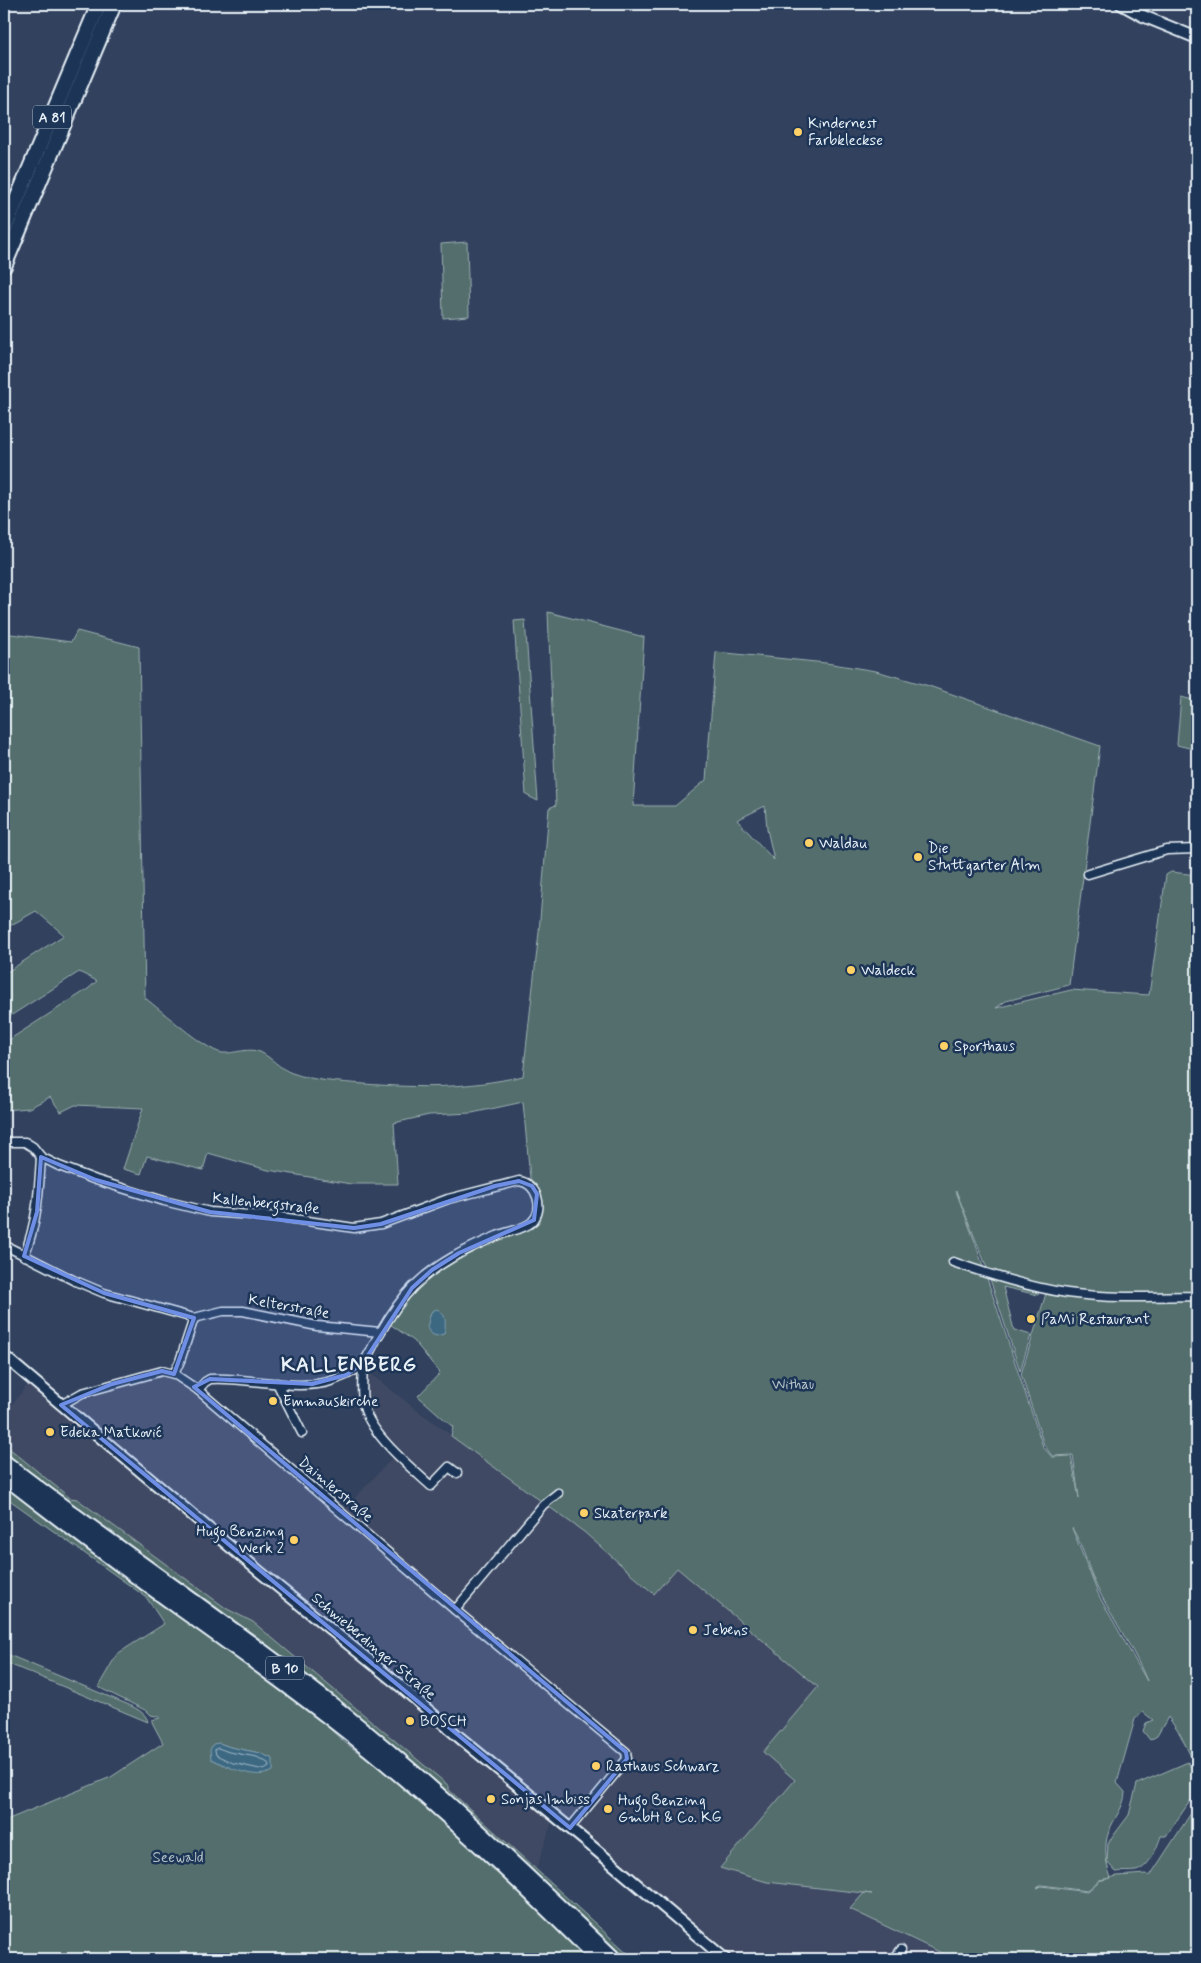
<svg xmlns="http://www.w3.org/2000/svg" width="1201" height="1963" viewBox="0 0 1201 1963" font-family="Mynerve,sans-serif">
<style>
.built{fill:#404a63}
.green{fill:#526e6c;stroke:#9db0b2;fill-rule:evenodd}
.water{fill:#3c6882;stroke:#819fb1}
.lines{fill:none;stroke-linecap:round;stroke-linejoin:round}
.shore{stroke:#a3bac9;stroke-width:1}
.street-casing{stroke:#e8f1f8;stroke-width:11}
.secondary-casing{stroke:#e8f1f8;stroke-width:14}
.highway-casing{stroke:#e8f1f8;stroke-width:18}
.street{stroke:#1d3557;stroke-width:8}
.secondary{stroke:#1d3557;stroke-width:10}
.highway{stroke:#1d3557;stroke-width:14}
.marked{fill:#6e8fe5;fill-opacity:0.2;stroke:#6e8fe5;stroke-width:4;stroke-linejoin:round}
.poi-dot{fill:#ffd166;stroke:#1d3557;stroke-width:2}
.labels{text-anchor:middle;stroke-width:5;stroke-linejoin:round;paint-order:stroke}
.shield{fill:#1d3557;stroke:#abb9c8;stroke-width:1}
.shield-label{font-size:14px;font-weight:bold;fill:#e8f1f8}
.poi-label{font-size:15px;fill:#e8f1f8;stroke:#1d3557;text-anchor:start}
.street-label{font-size:15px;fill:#e8f1f8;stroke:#1d3557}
.park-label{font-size:15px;fill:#b4c3c7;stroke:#1d3557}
.district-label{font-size:20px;font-weight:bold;letter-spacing:1px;fill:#e8f1f8;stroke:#1d3557}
</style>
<rect width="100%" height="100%" fill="#32415e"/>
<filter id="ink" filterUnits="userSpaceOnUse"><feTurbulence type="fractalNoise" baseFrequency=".02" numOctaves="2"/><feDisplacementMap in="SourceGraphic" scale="10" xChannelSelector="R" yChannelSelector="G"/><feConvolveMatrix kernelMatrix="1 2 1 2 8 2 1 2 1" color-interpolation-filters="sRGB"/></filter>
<g filter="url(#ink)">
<polygon class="built" points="366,1370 414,1408 584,1532 654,1594 677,1568 819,1687 763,1752 795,1780 720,1867 767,1882 864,1893 850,1909 953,1959 718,1959 552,1821 536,1871 448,1790 449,1786 253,1622 227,1610 77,1499 70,1498 4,1444 4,1415 31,1380 61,1405 82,1393 162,1371 174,1374 342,1512 395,1455 365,1412"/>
<g class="green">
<polygon points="467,242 469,316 443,318 441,244"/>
<path d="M548,612L644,637L633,806H675L706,780L716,652L826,663L876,671L929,686L1100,746L1069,985L1006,1001L996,1008L1071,990L1149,995L1166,875L1171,872L1197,875V1769L1180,1734L1168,1717L1157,1736L1150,1740L1143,1731L1146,1723L1153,1720L1143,1712L1135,1719L1117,1783L1125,1792C1125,1806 1114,1818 1109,1831C1103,1846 1106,1864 1111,1878L1099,1880L1087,1891L1042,1885L1037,1888L1042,1886L1087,1892L1099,1881L1117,1876L1146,1874L1150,1876L1197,1804V1959H954L850,1909L864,1893L872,1894L767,1882L720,1868L795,1780L763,1752L818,1687L677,1568L654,1594L584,1532L451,1436L453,1427L418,1396L440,1373L414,1341L387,1322L412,1288L445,1261L526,1226L537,1210L530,1178L523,1102L472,1113L429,1115L394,1123L398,1184H351L268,1170L208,1153L203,1170L147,1156L141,1174L123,1169L143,1108L75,1105L61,1112L50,1097L29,1108L4,1110V1043L88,989L97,981L79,972L4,1020V974L64,935L36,911L4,929V633L71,642L77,631L139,647L145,998C161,1010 205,1050 222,1053C234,1054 249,1047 260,1052C271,1057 280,1069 292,1073C314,1081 340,1082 364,1084C422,1088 465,1089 523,1076L539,932L549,808L556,805ZM765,806L767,829L774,860L737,820ZM956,1191L989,1273L1048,1287L1021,1374L1044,1445L1052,1456L1073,1455L1079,1498L1071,1456L1052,1457L1043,1447L975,1242ZM1072,1528C1085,1549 1089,1574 1101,1595C1116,1624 1135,1651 1147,1681L1099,1596Z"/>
<polygon points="525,620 538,801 526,795 514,621"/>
<polygon points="1181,697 1197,701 1197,750 1177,745"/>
<polygon points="990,1279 1039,1291 1038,1295 1003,1287 1014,1330 1031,1335 1020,1371"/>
<path d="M4,1444L70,1498L77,1499L227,1609L253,1622L449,1786V1790L634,1959H624L567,1902L562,1900L442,1791L287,1665C269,1646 252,1629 227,1620L66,1502L4,1452Z"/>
<path d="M4,1484L311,1709C330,1730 349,1749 375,1762L447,1824L583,1953L586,1959H4V1821L111,1777L163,1743L152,1722V1720L160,1718V1717L151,1715L147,1711L98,1687L117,1654L164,1624L146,1597L4,1496ZM219,1743L230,1747L260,1753L273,1759L231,1767Z"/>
<path d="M4,1653L129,1705C137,1709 146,1713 148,1722L4,1662Z"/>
<path d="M1188,1762L1197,1779V1791L1166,1836H1161C1157,1848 1149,1868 1136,1871C1129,1872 1122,1871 1116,1872L1107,1862L1108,1843L1129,1815L1137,1784Z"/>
</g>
<g class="water">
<path d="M436,1309C447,1312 446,1325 444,1334L436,1336L430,1333L427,1327L431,1312Z"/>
<path d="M219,1743L230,1747L260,1753L273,1759V1771C255,1781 229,1767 211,1759L210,1750L213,1744Z"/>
</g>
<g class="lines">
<polygon class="shore" points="218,1748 229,1752 257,1757 268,1763 269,1767 264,1770 233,1763 216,1755 215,1750"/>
<defs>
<g id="street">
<polyline points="1088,874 1167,850 1197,849"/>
<path d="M4,1142H25L33,1147L41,1157L59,1166L96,1180L164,1201L210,1212L281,1217L354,1228L381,1224L448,1199L519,1181C537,1183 545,1209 532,1222C523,1230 508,1231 497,1236C466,1249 437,1263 413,1287C402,1298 388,1319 380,1333C374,1342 370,1354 363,1363C357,1371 344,1376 334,1380C298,1393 248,1376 210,1379L205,1382L198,1390"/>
<polyline points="4,1245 73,1280 104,1293 194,1318 223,1311 243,1311 317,1326 380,1332"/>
<path d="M24,1256C37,1224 39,1192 41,1157"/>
<path d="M953,1262C990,1275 1028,1287 1067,1293C1110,1299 1154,1297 1197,1296"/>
<path d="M363,1363C363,1376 361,1389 363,1402C367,1432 409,1466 431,1486L449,1467L457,1473"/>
<polyline points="174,1374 180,1361 194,1318"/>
<polyline points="277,1383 302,1433"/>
<polyline points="61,1405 82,1393 162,1371 174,1374 198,1390 455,1610 626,1752 627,1759 570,1828"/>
<polyline points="455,1610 543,1505 558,1493"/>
<polyline points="894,1959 901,1950"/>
</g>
<g id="secondary">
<polyline points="1121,4 1143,16 1197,38"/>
<polyline points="4,1356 260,1572 399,1685 459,1737 589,1844 725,1959"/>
</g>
<g id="highway">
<polyline points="4,230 99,4"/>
<polyline points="4,266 114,4"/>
<path d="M4,1462C114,1548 231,1624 341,1712C437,1789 525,1874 614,1959"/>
<path d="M4,1476C62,1521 120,1565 180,1608C232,1645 284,1682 335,1722C428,1794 515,1876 598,1959"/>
</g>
</defs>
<use href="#street" class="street-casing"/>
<use href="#secondary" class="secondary-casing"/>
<use href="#highway" class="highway-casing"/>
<use href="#street" class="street"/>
<use href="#secondary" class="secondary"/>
<use href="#highway" class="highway"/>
</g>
</g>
<path class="marked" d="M41,1157L96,1180L210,1212L354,1228L381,1224L495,1186L519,1181L532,1186L537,1194L534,1220L459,1253L432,1270L412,1288L363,1363L346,1375L312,1384L210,1379L194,1387L626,1752L627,1759L570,1828L61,1405L112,1384L162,1371L174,1374L194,1318L104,1293L24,1256L37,1212Z"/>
<g class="poi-dot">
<circle cx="798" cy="132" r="5"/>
<circle cx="809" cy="843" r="5"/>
<circle cx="918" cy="857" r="5"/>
<circle cx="851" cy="970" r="5"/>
<circle cx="944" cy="1046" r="5"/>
<circle cx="1031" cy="1319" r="5"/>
<circle cx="273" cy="1401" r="5"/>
<circle cx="50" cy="1432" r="5"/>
<circle cx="584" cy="1513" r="5"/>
<circle cx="294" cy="1540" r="5"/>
<circle cx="693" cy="1630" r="5"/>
<circle cx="410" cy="1721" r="5"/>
<circle cx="596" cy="1766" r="5"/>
<circle cx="491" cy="1799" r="5"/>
<circle cx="608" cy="1809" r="5"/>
</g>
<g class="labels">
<g class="shield">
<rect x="33" y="105.5" width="38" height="23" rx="4"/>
<rect x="266" y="1656.5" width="38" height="23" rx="4"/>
</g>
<g class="shield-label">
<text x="52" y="122">A 81</text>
<text x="285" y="1673">B 10</text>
</g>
<g class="poi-label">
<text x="808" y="128">Kindernest<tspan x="808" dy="17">Farbkleckse</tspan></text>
<text x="819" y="848">Waldau</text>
<text x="928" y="853">Die<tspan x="928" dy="17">Stuttgarter Alm</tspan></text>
<text x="861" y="975">Waldeck</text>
<text x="954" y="1051">Sporthaus</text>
<text x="1041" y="1324">PaMi Restaurant</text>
<text x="283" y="1406">Emmauskirche</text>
<text x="60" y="1437">Edeka Matković</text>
<text x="594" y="1518">Skaterpark</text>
<text x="284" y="1536" text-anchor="end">Hugo Benzing<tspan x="284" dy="17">Werk 2</tspan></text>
<text x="703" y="1635">Jebens</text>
<text x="420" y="1726">BOSCH</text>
<text x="606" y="1771">Rasthaus Schwarz</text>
<text x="501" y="1804">Sonjas Imbiss</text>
<text x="618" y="1805">Hugo Benzing<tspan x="618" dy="17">GmbH &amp; Co. KG</tspan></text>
</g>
<g class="street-label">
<text transform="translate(266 1203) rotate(6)" y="5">Kallenbergstraße</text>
<text transform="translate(289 1306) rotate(10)" y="5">Kelterstraße</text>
<text transform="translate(336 1489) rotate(40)" y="5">Daimlerstraße</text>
<text transform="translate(374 1646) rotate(40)" y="5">Schwieberdinger Straße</text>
</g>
<g class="park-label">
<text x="793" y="1389">Withau</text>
<text x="178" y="1862">Seewald</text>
</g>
<g class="district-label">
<text x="349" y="1371">KALLENBERG</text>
</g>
</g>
<rect width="1201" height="1963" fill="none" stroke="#1d3557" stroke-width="20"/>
<rect x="10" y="10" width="1181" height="1943" fill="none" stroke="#e8f1f8" stroke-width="2" filter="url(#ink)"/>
</svg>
